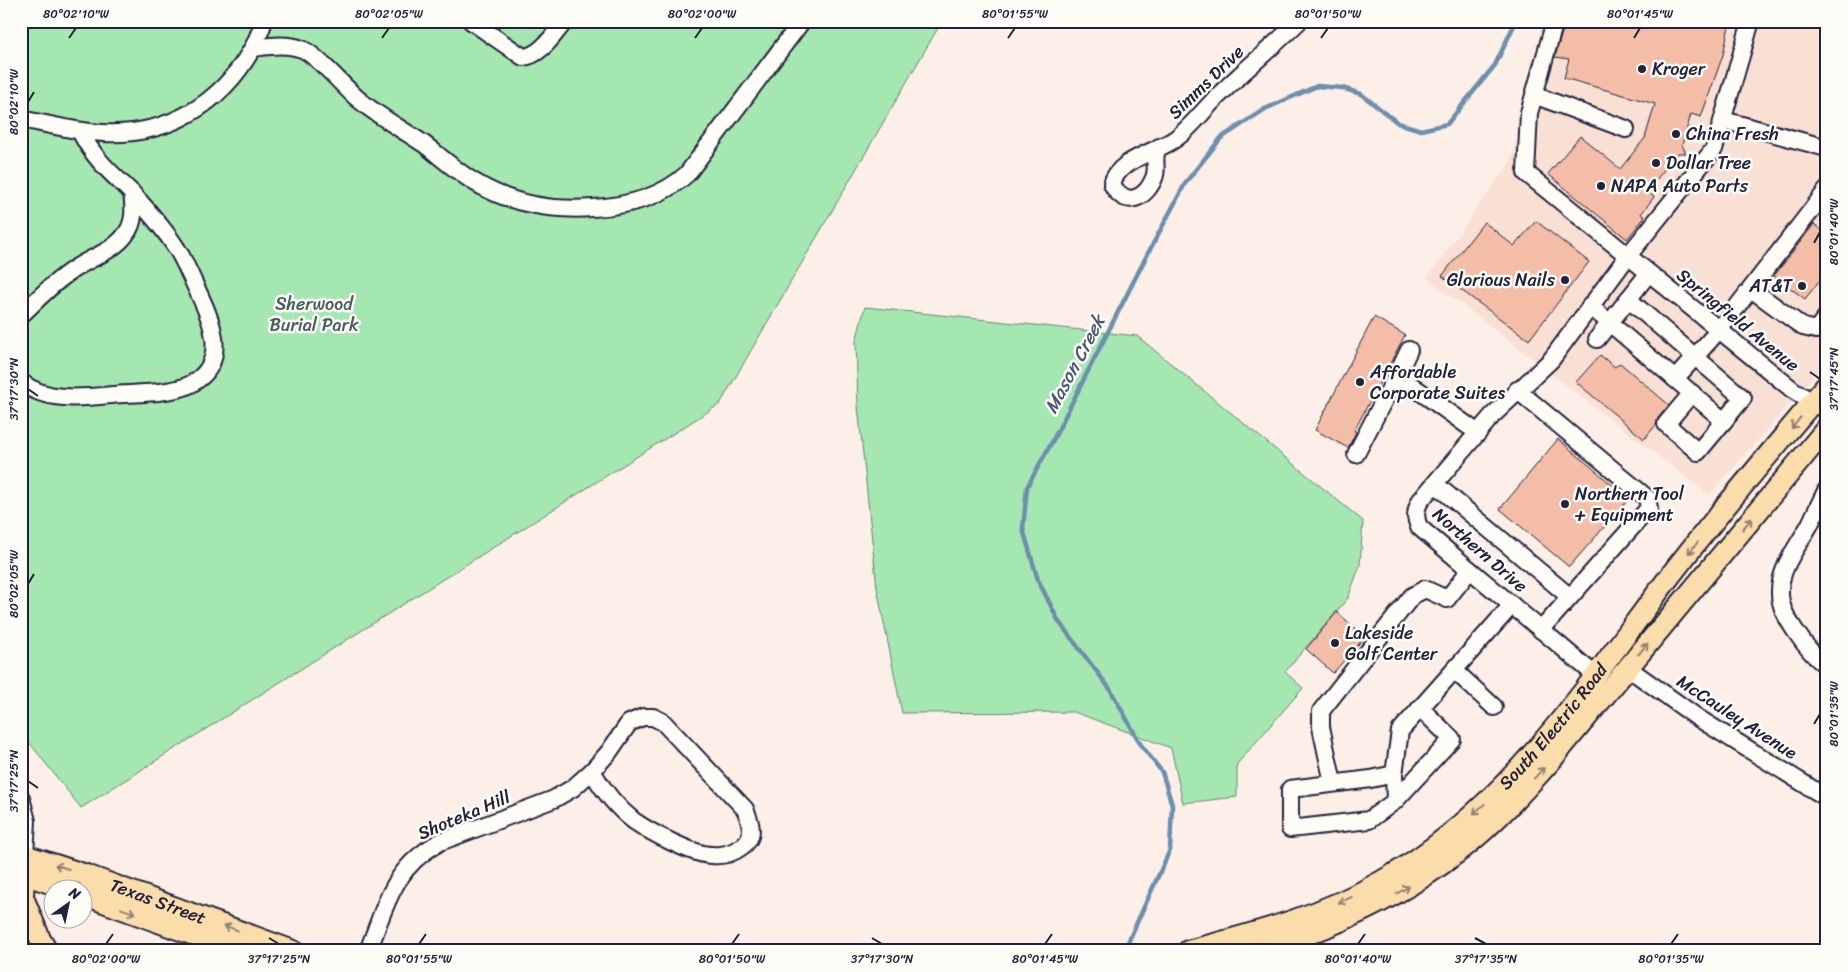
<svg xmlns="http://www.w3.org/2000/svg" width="1848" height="972" viewBox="0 0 1848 972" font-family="Sriracha,sans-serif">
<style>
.built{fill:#f9e0d4}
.green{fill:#a5e7b0;stroke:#648476}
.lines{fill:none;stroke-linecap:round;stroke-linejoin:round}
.stream{stroke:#6c8eaf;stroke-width:4.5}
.building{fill:#f3bda7;stroke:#22223b}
.minor-casing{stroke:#22223b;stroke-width:20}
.major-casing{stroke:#22223b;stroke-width:24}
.minor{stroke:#fdfcf7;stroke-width:16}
.major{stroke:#fbddab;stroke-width:20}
.oneway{stroke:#8e8073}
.ticks{fill:none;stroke:#22223b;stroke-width:2}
.poi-dot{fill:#22223b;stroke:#fdfcf7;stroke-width:2}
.labels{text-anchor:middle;stroke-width:5;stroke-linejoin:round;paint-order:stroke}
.poi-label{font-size:18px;fill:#22223b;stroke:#fdfcf7;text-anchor:start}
.street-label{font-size:18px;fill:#22223b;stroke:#fdfcf7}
.park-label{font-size:18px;fill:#495d5e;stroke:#fdfcf7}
.water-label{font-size:19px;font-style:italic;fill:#475875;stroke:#fdfcf7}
.neatline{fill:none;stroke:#22223b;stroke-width:2}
.ticks-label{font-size:12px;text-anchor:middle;fill:#22223b}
</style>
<rect width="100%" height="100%" fill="#fbefe7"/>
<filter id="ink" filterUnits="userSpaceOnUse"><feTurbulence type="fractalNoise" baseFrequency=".02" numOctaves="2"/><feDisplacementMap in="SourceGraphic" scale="10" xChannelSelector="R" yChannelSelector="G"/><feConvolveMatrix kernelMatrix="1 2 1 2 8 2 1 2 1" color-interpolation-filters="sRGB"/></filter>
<g filter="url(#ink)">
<polygon class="built" points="1555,21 1827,21 1827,362 1709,495 1427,278 1510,162"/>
<g class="green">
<polygon points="21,21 942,21 720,404 81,808 21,732"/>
<polygon points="865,307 1137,336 1363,521 1360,565 1348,598 1285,672 1303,688 1237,764 1237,797 1183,803 1171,748 1074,712 902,713 877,588 858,406 856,341"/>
</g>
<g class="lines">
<polyline class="stream" points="1124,951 1170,850 1172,805 1162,772 1141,745 1110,689 1059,622 1038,580 1023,529 1027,487 1053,440 1146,257 1186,182 1221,138 1265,109 1317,86 1342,88 1361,94 1398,123 1421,130 1447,124 1495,65 1516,21"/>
</g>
<g class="building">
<polygon points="1581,21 1730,21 1723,55 1701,117 1691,114 1682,145 1686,153 1678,153 1647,191 1654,197 1641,214 1645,217 1627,239 1548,174 1580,136 1620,169 1645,138 1655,104 1564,78 1569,59 1555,57 1565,22 1579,26"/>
<polygon points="1536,221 1589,262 1529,340 1442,276 1484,222 1514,246"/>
<polygon points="1814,224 1827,234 1827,271 1805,299 1774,276"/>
<polygon points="1374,317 1405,335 1354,431 1356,432 1348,448 1315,430"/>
<polygon points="1600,355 1615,367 1620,363 1669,405 1658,418 1656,425 1644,439 1576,382"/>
<polygon points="1558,439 1629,499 1569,567 1500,509"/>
<polygon points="1337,612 1365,637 1333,673 1306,649"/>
</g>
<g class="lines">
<defs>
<g id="minor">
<path d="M471,21L523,57C541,56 554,34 565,21"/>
<polyline points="1555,21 1529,113 1526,173 1793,390 1827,411"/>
<path d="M253,48C269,46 286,43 302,49C317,55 344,87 358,99C379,117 402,129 424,144C441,157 457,172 476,183C511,204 553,211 593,208C627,206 662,197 687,174L802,21"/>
<polyline points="1534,95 1626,129"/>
<path d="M21,119C48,124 76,132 104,133C168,136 221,104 252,49C257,41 260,31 264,21"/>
<polyline points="1723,120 1827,148"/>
<path d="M80,131C94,159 110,172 132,193"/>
<path d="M1159,147C1151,157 1159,167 1154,178C1145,200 1124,208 1112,184C1118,159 1155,153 1175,139C1191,128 1203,110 1218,96C1244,70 1273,47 1299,21"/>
<polyline points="1751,289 1803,327 1816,330 1827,316"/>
<polyline points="1628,299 1743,398 1698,452 1666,424 1692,393"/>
<polyline points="1590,306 1724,421"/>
<path d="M21,315C39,298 56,280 77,267C93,257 115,250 126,234C135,222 134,208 132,193C147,210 163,227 175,246C183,257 188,271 194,283C209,315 233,361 191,384C173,394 134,393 112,395C82,398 46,402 21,382"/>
<polyline points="1597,339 1648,274"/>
<polyline points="1397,375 1409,350"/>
<polyline points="1675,379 1719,330 1827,190"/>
<polyline points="1517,390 1647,498 1649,508 1541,630"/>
<polyline points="1356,454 1397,375 1478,433"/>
<polyline points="1435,484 1570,597"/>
<path d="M1827,489C1821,500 1816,512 1810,524C1799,545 1779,568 1780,593C1780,608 1788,620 1796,632C1804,644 1815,658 1827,666"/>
<polyline points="1628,668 1698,718 1827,798"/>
<polyline points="1454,670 1494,707"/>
<path d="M1595,675L1419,527C1415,517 1415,511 1420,501L1492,416L1551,360L1627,257L1714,149L1751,21"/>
<path d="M643,717H653L663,722L745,809C751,823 756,837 741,847C733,853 722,856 712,855C693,855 650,832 634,821C616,807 604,792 592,771L609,752L629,723Z"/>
<polyline points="1394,774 1395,801 1369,820 1290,829 1290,789 1371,779 1394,774 1400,731 1512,605"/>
<polyline points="1333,783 1321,727 1321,711 1412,596 1425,589 1447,599 1470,570"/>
<polyline points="21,798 27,821 25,855"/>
<polyline points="1395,801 1452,739 1420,708"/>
<path d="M368,951C386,905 393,867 440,842L554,799L573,788L592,771"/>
</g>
<g id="major">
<path id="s1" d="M21,854L86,875L293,951"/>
<polyline points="25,855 23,897 40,939 47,951"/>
<polyline points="21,873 70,890"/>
<polyline points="82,894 238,951"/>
<path id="s2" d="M1188,951C1255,933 1322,916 1382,881C1506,811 1586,687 1670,576C1720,511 1774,448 1827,385"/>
<path d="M1262,951C1344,923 1417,890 1482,832C1506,811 1527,787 1548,764L1827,428"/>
</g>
</defs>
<use href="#minor" class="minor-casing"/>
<use href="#major" class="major-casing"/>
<use href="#minor" class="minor"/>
<use href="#major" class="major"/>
</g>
<defs><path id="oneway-shaft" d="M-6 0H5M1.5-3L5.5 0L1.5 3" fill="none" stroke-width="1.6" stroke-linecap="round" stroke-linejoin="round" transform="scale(1.25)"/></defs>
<g class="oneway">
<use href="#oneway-shaft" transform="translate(1796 423) rotate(129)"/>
<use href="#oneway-shaft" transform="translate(1747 524) rotate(-50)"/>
<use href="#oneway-shaft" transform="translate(1693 548) rotate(129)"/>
<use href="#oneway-shaft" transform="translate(1643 649) rotate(-50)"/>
<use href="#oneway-shaft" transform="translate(1539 773) rotate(-48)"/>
<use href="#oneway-shaft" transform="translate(1479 809) rotate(139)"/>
<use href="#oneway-shaft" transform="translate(62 867) rotate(-162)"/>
<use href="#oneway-shaft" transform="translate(1403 890) rotate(-30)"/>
<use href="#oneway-shaft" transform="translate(1345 900) rotate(156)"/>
<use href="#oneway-shaft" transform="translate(128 911) rotate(20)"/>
<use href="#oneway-shaft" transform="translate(231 928) rotate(-160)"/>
</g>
</g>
<path class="ticks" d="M69,38L76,28M382,38L389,28M695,38L702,28M1008,38L1015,28M1321,38L1328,28M1634,38L1640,28M28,102L34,92M1814,243L1820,232M1810,372L1820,379M28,389L38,396M28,584L34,574M1814,724L1820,714M28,781L38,788M269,938L279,944M872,938L882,944M1475,938L1486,944M106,944L113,934M419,944L426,934M732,944L739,934M1045,944L1052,934M1358,944L1365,934M1671,944L1678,934"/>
<g class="poi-dot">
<circle cx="1642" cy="69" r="5"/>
<circle cx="1676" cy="134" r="5"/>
<circle cx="1656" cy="163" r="5"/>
<circle cx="1601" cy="186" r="5"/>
<circle cx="1565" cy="280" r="5"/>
<circle cx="1802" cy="286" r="5"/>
<circle cx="1360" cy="382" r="5"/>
<circle cx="1565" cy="504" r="5"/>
<circle cx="1335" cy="643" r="5"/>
</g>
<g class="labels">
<g class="poi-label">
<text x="1652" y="75">Kroger</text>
<text x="1686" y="140">China Fresh</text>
<text x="1666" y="169">Dollar Tree</text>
<text x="1611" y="192">NAPA Auto Parts</text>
<text x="1555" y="286" text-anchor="end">Glorious Nails</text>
<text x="1792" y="292" text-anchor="end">AT&amp;T</text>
<text x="1370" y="378">Affordable<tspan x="1370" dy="21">Corporate Suites</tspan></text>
<text x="1575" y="500">Northern Tool<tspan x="1575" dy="21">+ Equipment</tspan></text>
<text x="1345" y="639">Lakeside<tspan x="1345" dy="21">Golf Center</tspan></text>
</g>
<g class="street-label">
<text transform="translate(1206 82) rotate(-44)" y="6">Simms Drive</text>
<text transform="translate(1738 320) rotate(39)" y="6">Springfield Avenue</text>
<text transform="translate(1480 550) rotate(41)" y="6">Northern Drive</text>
<text transform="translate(1737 717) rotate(33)" y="6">McCauley Avenue</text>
<text dy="6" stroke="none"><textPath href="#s2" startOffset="439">South Electric Road</textPath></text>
<text transform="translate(464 815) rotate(-23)" y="6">Shoteka Hill</text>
<text dy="6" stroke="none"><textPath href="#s1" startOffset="145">Texas Street</textPath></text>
</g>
<g class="park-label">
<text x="314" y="310">Sherwood<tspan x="314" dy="21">Burial Park</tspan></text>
</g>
<g class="water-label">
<text transform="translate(1074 364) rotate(-62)" y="7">Mason Creek</text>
</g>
</g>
<rect width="1848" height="972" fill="none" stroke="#fdfcf7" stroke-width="55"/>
<g transform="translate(68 904) rotate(33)"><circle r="24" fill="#fdfcf7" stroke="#a5a5ac"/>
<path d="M0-4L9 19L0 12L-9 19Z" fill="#22223b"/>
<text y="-8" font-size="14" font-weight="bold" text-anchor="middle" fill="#22223b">N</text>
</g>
<rect x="28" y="28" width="1792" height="916" class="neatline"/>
<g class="ticks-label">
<text x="76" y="18">80°02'10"W</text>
<text x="389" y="18">80°02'05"W</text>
<text x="702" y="18">80°02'00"W</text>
<text x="1015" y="18">80°01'55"W</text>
<text x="1328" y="18">80°01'50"W</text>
<text x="1640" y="18">80°01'45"W</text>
<text transform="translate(14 102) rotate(-90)" y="4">80°02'10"W</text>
<text transform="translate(1834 232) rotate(-90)" y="4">80°01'40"W</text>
<text transform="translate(1834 379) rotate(-90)" y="4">37°17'45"N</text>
<text transform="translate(14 389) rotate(-90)" y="4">37°17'30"N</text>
<text transform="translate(14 584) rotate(-90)" y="4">80°02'05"W</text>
<text transform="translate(1834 714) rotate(-90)" y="4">80°01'35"W</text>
<text transform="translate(14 781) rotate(-90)" y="4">37°17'25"N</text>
<text x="106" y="963">80°02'00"W</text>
<text x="279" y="963">37°17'25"N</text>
<text x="419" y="963">80°01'55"W</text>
<text x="732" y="963">80°01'50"W</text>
<text x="882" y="963">37°17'30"N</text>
<text x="1045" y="963">80°01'45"W</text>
<text x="1358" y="963">80°01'40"W</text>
<text x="1486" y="963">37°17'35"N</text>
<text x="1671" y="963">80°01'35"W</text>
</g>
</svg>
